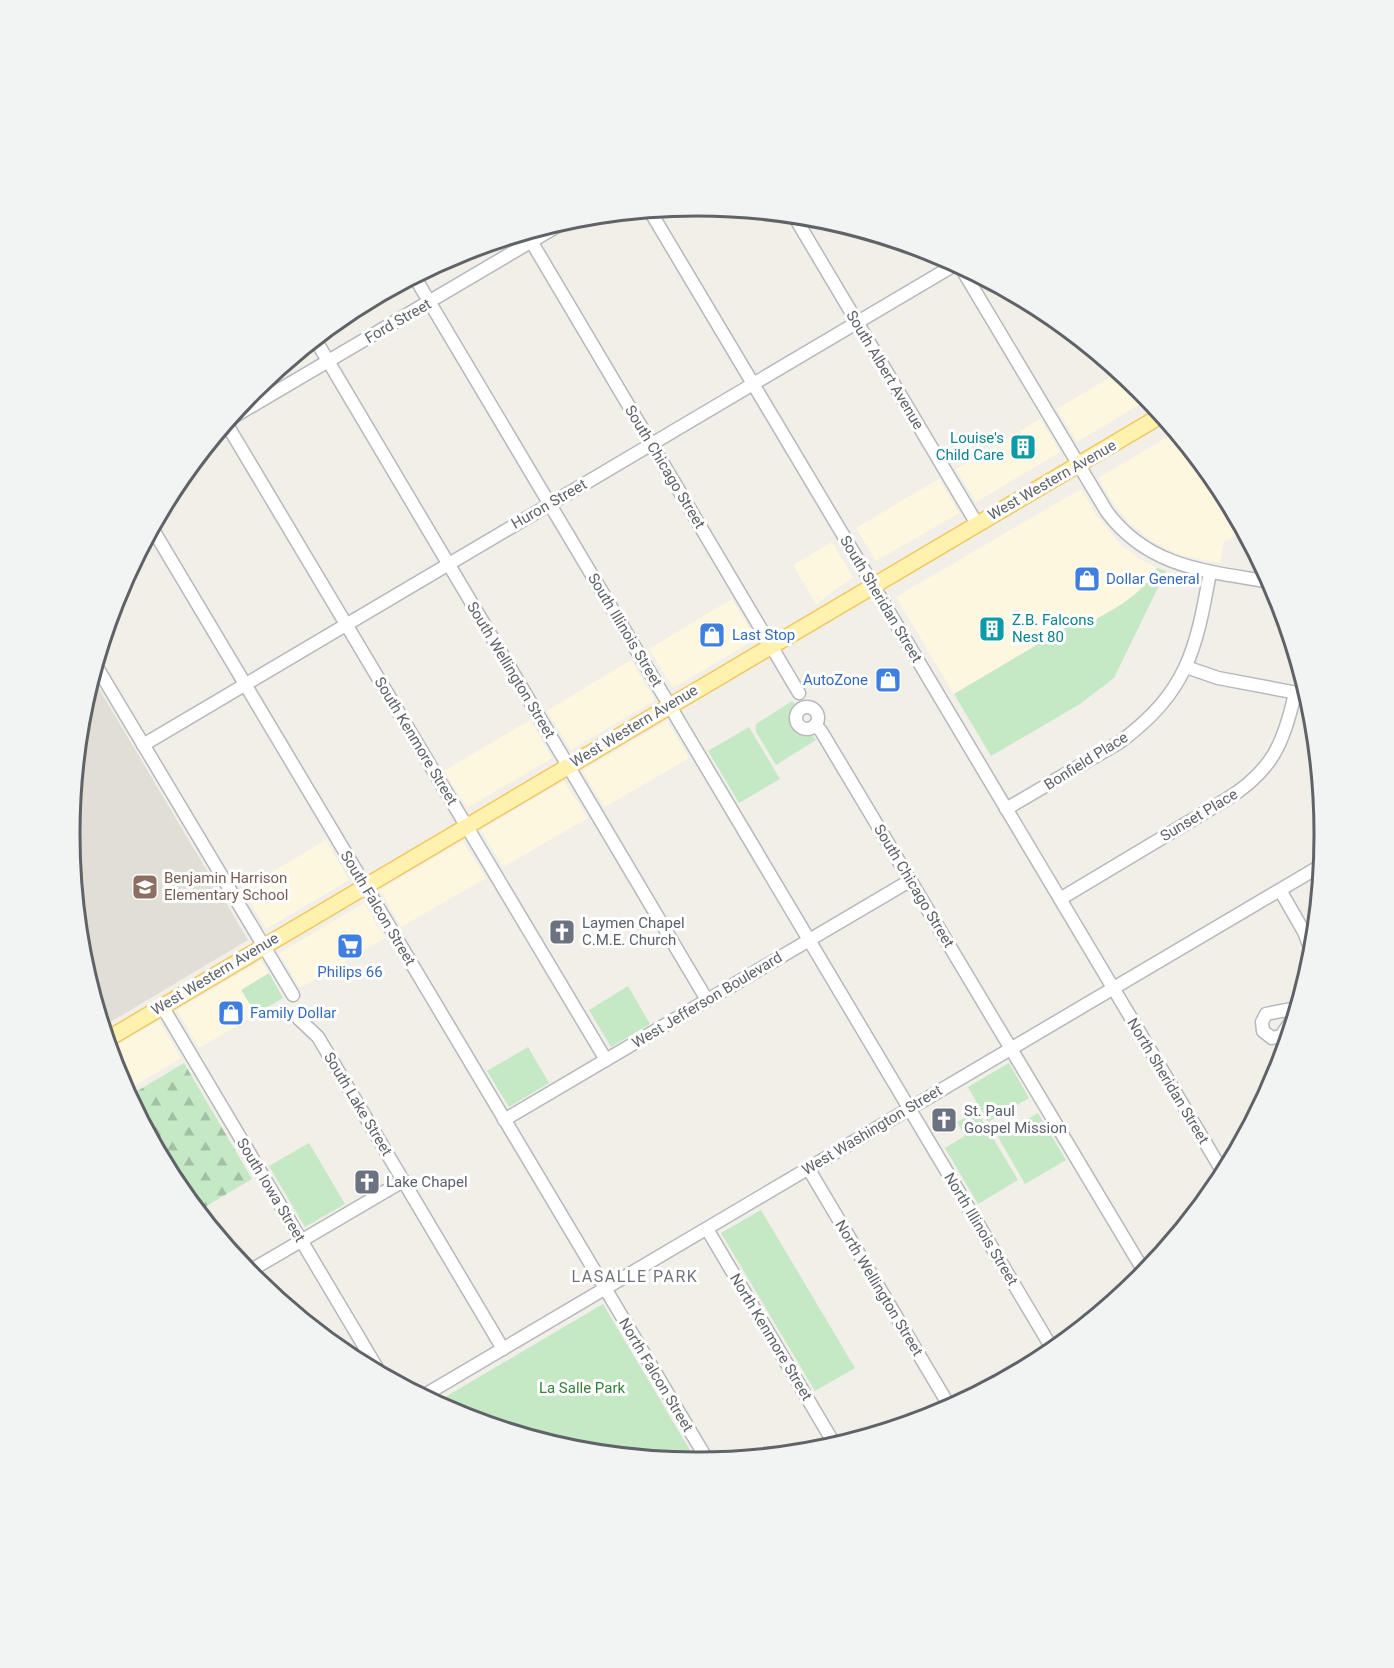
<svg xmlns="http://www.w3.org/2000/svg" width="1394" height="1668" viewBox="0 0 1394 1668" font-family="Roboto,sans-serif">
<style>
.commercial{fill:#fef7e0}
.education{fill:#e1ded6}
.green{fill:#c5e8c5}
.forest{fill:url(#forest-firs)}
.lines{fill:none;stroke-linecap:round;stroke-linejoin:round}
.minor-casing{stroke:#b5b8bc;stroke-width:15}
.major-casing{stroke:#f2c960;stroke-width:18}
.minor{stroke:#fff;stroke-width:12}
.major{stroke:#fff2af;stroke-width:15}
.labels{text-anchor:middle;stroke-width:6;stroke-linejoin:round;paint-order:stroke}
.street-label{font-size:15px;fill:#5f6368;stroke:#fff}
.culture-label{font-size:15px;fill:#0d838f;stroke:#fff;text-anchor:end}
.shop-label{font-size:15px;fill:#366cbe;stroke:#fff;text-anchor:start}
.education-label{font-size:15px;fill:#785e54;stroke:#fff;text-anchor:start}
.worship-label{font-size:15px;fill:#5b616d;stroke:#fff;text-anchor:start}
.park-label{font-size:15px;fill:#348238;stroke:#fff}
.neighbourhood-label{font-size:16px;letter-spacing:1.5px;fill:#70757a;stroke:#fff}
.rim{fill:none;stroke:#5f6368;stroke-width:3}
</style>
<defs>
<pattern id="forest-firs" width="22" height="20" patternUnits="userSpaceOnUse" patternTransform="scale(1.5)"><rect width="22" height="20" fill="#c5e8c5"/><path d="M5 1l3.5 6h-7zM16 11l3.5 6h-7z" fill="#a3c0a4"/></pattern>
</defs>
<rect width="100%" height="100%" fill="#f1efe8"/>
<g class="commercial">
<polygon points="1119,372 1141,390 1149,399 1077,442 1057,409"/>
<polygon points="1040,419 1060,452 976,502 956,469"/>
<polygon points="1176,432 1219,485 1244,531 1224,542 1220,563 1180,555 1152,541 1128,522 1114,504 1098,478"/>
<polygon points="939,479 959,513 876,561 856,528"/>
<polygon points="1081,489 1096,515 1121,545 1138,558 1157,568 1149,582 1135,597 1080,628 1072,624 954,694 896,597"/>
<polygon points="832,542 853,577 816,604 793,565"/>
<polygon points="732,599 756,639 673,688 649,649"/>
<polygon points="631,660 655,700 571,750 547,711"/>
<polygon points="530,720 552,758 467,808 444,771"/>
<polygon points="667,721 689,758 605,807 582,771"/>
<polygon points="564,781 588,818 503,867 481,830"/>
<polygon points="326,840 349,880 266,929 243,890"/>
<polygon points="463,841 486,878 401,927 380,890"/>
<polygon points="364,903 385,938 300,988 279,953"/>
<polygon points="261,961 283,998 199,1048 177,1010"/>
<polygon points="159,1021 181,1058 126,1091 117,1074 109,1050"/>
</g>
<polygon class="education" points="92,677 248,940 102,1027 81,956 69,834 81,711"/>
<g class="green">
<path d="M1157,568L1166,571L1114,678L1080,704L991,756L954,694L1072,624L1080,628C1110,611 1140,598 1157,568Z"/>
<path d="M792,701L795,704C786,714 787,725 797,733L813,736L816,740L776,765L756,732V724Z"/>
<polygon points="749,727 780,779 739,803 708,751"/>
<polygon points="269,973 283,998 256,1014 241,990"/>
<polygon points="628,986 650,1024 611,1047 589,1010"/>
<polygon points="528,1047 549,1083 509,1107 487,1071"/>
<polygon points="1009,1063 1029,1098 988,1122 968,1087"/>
<polygon points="977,1111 1018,1180 978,1204 945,1148 965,1136 957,1122"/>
<polygon points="1038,1113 1066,1160 1025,1184 998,1137"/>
<polygon points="309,1143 345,1204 305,1227 269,1166"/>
<polygon points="761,1210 855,1368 815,1391 721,1233"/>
<polygon points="603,1304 697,1462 574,1450 456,1414 435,1403"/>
</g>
<polygon class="forest" points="184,1063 252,1179 198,1211 175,1183 129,1096"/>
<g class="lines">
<defs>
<g id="minor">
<polyline points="650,211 1224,1174"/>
<polyline points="794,216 977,524"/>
<polyline points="531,241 799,693"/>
<path d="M960,266L1107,512C1149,568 1206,571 1271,582"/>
<polyline points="414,276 1053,1350"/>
<polyline points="315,339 707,1000"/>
<polyline points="228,420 566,221"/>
<polyline points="226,423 606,1060"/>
<polyline points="152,528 708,1461"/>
<polyline points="95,664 293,995"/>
<polyline points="1186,667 1218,678 1308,695"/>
<circle cx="807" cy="718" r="11"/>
<polyline points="815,725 821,731 1145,1273"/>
<polyline points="143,745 956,264"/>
<path d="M1006,809L1120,742C1187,692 1196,651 1210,572"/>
<polyline points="1280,890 1304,932 1313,955"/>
<path d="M1060,899L1227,799C1272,771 1284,743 1295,693"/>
<polyline points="162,1006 380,1373"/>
<polyline points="1296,1014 1281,1036 1272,1038 1263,1031 1262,1022 1266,1014 1297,1008"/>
<polyline points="299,1019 318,1037 503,1349"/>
<polyline points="504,1120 911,880"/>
<polyline points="808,1168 950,1407"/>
<polyline points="707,1229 835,1445"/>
<polyline points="248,1272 403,1181"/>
<polyline points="423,1396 1322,865"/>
</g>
<polyline id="major" points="106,1040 1162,415"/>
</defs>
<use href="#minor" class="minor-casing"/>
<use href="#major" class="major-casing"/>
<use href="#minor" class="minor"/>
<use href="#major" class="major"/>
</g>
<defs>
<symbol id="building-square" viewBox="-11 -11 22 22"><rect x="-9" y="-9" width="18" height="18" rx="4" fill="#0f9aa8" stroke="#fff"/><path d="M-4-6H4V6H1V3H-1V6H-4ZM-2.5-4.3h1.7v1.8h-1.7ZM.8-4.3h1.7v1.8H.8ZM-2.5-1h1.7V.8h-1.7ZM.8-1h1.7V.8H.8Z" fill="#fff"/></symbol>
<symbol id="shop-square" viewBox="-11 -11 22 22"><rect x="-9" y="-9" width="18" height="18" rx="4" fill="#3f7fe0" stroke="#fff"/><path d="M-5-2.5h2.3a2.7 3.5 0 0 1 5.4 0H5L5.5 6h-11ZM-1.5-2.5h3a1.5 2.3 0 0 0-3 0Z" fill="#fff"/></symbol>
<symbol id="school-square" viewBox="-11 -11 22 22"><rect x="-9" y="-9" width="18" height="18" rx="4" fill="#8d6e63" stroke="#fff"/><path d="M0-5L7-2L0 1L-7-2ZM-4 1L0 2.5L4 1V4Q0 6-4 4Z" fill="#fff"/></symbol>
<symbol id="church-square" viewBox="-11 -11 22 22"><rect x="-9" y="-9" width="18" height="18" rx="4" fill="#6b7280" stroke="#fff"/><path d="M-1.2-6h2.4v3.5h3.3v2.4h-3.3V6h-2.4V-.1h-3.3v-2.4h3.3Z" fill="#fff"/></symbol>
<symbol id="supermarket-square" viewBox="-11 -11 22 22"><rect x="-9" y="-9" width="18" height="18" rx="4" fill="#3f7fe0" stroke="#fff"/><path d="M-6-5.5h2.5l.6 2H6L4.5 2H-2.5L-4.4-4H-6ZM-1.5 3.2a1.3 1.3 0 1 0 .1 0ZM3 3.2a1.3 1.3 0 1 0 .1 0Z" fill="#fff"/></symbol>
</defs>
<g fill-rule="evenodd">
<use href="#building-square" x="1008" y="432" width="30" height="30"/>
<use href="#shop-square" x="1072" y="564" width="30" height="30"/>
<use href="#building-square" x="977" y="614" width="30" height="30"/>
<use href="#shop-square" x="697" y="620" width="30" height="30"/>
<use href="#shop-square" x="873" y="665" width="30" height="30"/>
<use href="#school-square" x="130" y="872" width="30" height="30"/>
<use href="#church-square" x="547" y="917" width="30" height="30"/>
<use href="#supermarket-square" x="335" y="931" width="30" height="30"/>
<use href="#shop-square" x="216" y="998" width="30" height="30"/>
<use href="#church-square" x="929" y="1105" width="30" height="30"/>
<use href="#church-square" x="352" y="1167" width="30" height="30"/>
</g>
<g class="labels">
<g class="street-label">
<text transform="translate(398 321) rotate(-30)" y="5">Ford Street</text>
<text transform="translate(885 370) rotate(59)" y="5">South Albert Avenue</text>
<text transform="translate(665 467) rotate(59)" y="5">South Chicago Street</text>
<text transform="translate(1052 480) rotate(-30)" y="5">West Western Avenue</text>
<text transform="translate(549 504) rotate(-30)" y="5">Huron Street</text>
<text transform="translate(881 599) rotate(59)" y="5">South Sheridan Street</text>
<text transform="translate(625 630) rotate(59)" y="5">South Illinois Street</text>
<text transform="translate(511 670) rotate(59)" y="5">South Wellington Street</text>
<text transform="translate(634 726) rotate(-31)" y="5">West Western Avenue</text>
<text transform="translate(416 741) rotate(59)" y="5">South Kenmore Street</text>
<text transform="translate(1086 761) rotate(-32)" y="5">Bonfield Place</text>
<text transform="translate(1199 815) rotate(-31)" y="5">Sunset Place</text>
<text transform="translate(914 886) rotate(59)" y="5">South Chicago Street</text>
<text transform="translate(378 908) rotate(59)" y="5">South Falcon Street</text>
<text transform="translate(215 974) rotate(-31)" y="5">West Western Avenue</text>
<text transform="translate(707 1000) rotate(-31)" y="5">West Jefferson Boulevard</text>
<text transform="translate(1168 1081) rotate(59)" y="5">North Sheridan Street</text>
<text transform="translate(358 1104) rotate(59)" y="5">South Lake Street</text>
<text transform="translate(872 1130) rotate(-31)" y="5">West Washington Street</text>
<text transform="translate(271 1190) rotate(59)" y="5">South Iowa Street</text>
<text transform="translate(981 1229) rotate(59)" y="5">North Illinois Street</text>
<text transform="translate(879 1288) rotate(59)" y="5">North Wellington Street</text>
<text transform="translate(771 1337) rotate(59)" y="5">North Kenmore Street</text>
<text transform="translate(656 1375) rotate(59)" y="5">North Falcon Street</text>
</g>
<g class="culture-label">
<text x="1004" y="443">Louise's<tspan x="1004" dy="17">Child Care</tspan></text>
<text x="1012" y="625" text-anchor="start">Z.B. Falcons<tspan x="1012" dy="17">Nest 80</tspan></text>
</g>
<g class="shop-label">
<text x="1106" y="584">Dollar General</text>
<text x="732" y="640">Last Stop</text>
<text x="868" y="685" text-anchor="end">AutoZone</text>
<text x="350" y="977" text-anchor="middle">Philips 66</text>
<text x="250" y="1018">Family Dollar</text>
</g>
<g class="education-label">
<text x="164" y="883">Benjamin Harrison<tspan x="164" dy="17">Elementary School</tspan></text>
</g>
<g class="worship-label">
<text x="582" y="928">Laymen Chapel<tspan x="582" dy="17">C.M.E. Church</tspan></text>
<text x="964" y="1116">St. Paul<tspan x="964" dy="17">Gospel Mission</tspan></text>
<text x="386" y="1187">Lake Chapel</text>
</g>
<g class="park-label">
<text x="582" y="1393">La Salle Park</text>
</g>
<g class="neighbourhood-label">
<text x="635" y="1282">LASALLE PARK</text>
</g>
</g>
<path d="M0 0H1394V1668H0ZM697 216H697A617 617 0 0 1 1314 833V835A617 617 0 0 1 697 1452H697A617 617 0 0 1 80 835V833A617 617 0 0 1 697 216Z" fill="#f2f3f3" fill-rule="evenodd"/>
<path class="rim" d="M697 216H697A617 617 0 0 1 1314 833V835A617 617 0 0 1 697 1452H697A617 617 0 0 1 80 835V833A617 617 0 0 1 697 216Z"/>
</svg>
